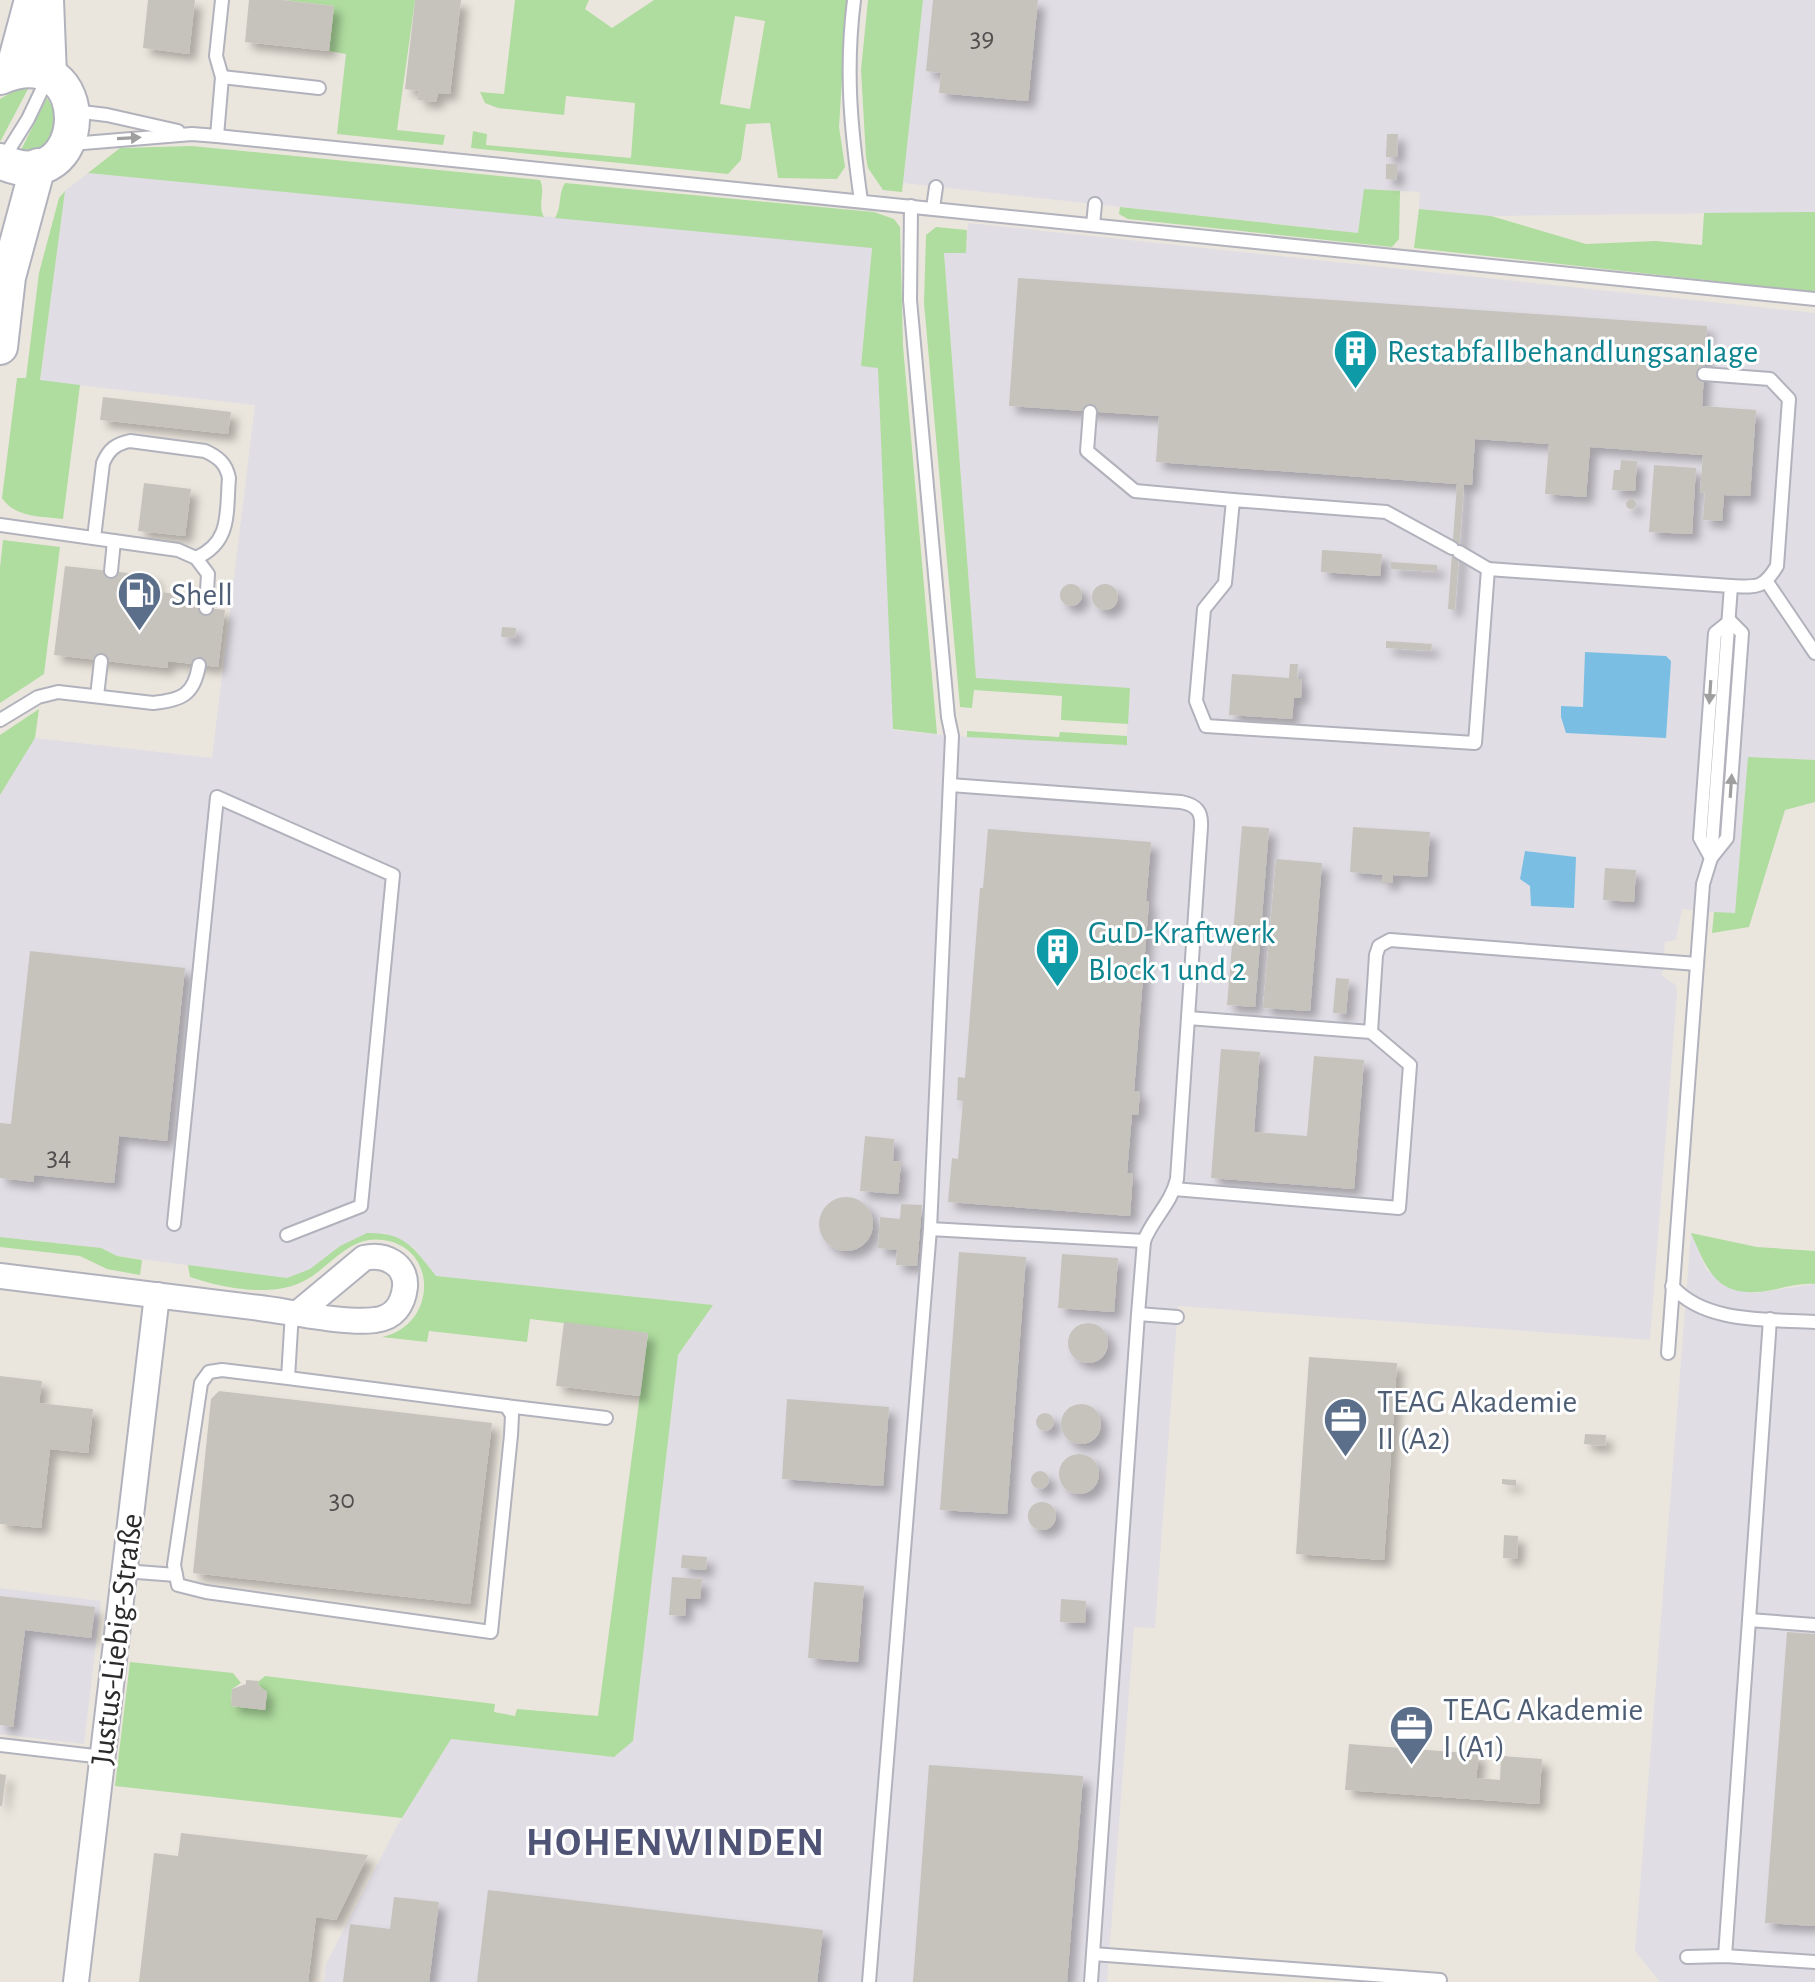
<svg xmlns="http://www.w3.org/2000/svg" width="1815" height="1982" viewBox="0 0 1815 1982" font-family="'Alegreya Sans',sans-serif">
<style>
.industrial{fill:#e0dde4}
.green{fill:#afdc9f;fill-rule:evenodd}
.water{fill:#7abfe3}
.building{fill:#c6c3bd;filter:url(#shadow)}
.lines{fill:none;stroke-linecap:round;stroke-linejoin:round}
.lane-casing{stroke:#b1b2bc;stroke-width:16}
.street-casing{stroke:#b1b2bc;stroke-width:28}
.secondary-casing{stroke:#b1b2bc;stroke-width:38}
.lane{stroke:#fff;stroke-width:12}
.street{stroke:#fff;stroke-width:24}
.secondary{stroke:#fff;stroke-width:34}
.oneway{fill:#9f9f9f}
.labels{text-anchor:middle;stroke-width:6;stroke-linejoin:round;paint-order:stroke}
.number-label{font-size:28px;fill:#51504f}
.culture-label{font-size:32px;fill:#0d838f;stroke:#fff;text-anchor:start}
.service-label{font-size:32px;fill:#4e5e75;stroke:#fff;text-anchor:start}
.street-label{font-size:32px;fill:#2a2a2a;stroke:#fff}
.district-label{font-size:40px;font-weight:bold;letter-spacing:2px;fill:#4f5376;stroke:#fff}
</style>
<defs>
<filter id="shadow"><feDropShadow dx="7" dy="7" stdDeviation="4" flood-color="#0004"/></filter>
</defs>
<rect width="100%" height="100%" fill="#ebe6dd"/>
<g class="industrial">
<polygon points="923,0 1815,0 1815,212 1491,216 1419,209 1420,192 1365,189 1358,233 903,183"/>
<polygon points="88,173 872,247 861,365 878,368 894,730 952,736 1126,745 1130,689 976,679 944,252 966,252 968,223 1815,313 1815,760 1748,757 1735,914 1682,909 1676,940 1665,942 1662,976 1676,985 1677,993 1650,1340 1178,1306 1155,1628 1134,1627 1107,1982 324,1982 326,1964 396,1828 451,1739 614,1757 633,1741 678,1355 713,1305 436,1276 414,1248 384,1233 340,1246 310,1269 287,1278 117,1256 101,1248 0,1237 0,795 35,738 212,758 255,405 40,381 65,191"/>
<polygon points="1691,1233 1707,1271 1756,1293 1815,1284 1815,1982 1660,1982 1635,1951"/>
<polygon points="0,1588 101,1601 84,1744 0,1734"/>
</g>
<g class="green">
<polygon points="283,0 415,0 397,130 445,135 443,145 337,134 346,54 329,51 334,6"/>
<path d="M515,0H589L585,9L612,28L654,0H847L839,127L845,167L837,179L778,178L770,123L746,124L741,160L728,174L471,148L473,131L487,134L486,145L631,158L635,103L566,96L564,115L498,108L485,103L480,92L504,94ZM735,16L765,21L750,109L720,104Z"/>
<polygon points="868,0 923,0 902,192 883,190 868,168 866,157 861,70"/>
<polygon points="17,89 28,89 0,142 0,99"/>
<path d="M47,98C59,114 61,141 39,150C34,153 25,153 19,154Z"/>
<path d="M192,146L540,180C546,192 537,205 544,217L88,173L120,148Z"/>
<path d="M565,183L874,212L894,219L900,227L903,346L937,734L893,729L878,368L861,366L872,248L555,218C562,207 558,193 565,183Z"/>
<polygon points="1364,189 1400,191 1399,239 1392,247 1128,219 1119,214 1120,207 1358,233"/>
<path d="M65,191L40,380L80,385L63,519C41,516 15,518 2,498L17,378H26L39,273L59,198Z"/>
<polygon points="1419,209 1491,216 1586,244 1655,241 1702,245 1704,213 1815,212 1815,292 1414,248"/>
<polygon points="936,227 967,230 966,253 944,253 976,678 1130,688 1128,724 1061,720 1062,696 974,690 972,708 960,707 924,303 926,235"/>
<polygon points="3,540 60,547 44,674 0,703 0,568"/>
<polygon points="39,709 35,738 0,795 0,735"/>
<polygon points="967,731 1059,737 1060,732 1127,736 1127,745 967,737"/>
<polygon points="1748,757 1815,760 1815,802 1785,810 1749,927 1712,933 1714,912 1735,913"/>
<path d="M367,1233C405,1232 414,1248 436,1276L713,1305L678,1355L633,1741L614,1757L451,1739L402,1818L115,1786L130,1662L233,1673L241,1683L232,1689L231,1706L265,1710L267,1692L258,1685L259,1681L265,1676L495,1704L494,1712L515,1716L517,1709L598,1716L648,1333L530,1319L527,1342L429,1331L427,1342L382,1337C437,1326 439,1247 383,1240C349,1235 331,1267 304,1281C272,1298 222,1288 190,1277L188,1265L287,1278L310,1269L340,1246Z"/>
<path d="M1691,1233L1757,1247L1815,1251V1284C1801,1283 1786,1287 1772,1290C1719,1300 1709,1275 1691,1233Z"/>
<polygon points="0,1237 101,1248 117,1256 142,1260 140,1275 107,1269 80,1256 0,1247"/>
</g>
<g class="water">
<polygon points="1585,652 1666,656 1671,661 1666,738 1566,733 1561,717 1561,706 1583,707"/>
<polygon points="1525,851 1576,857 1574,908 1531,906 1530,886 1520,879"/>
</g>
<g class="building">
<polygon points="148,0 195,0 189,54 143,48"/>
<polygon points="249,0 282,0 334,6 329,51 245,42"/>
<polygon points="415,0 461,0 450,94 438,93 436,102 418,100 419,91 405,89"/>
<polygon points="933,0 1038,0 1028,101 939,93 941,73 926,71"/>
<polygon points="1387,134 1398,134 1397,157 1386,157"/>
<polygon points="1386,164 1397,164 1397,180 1386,179"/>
<polygon points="1018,278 1707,326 1702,406 1756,410 1750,496 1724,495 1722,521 1703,520 1705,493 1700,493 1703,455 1590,447 1586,497 1545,494 1549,444 1475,439 1472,485 1464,484 1455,610 1448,609 1457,484 1156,462 1159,416 1009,406"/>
<polygon points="103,397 231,412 228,434 100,420"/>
<polygon points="1621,460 1637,461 1635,491 1612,490 1614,470 1620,470"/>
<polygon points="1654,465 1696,468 1692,534 1649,532"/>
<polygon points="144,483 191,489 185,536 138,531"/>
<circle cx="1631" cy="504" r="5"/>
<polygon points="1322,550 1382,554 1380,576 1321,572"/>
<polygon points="1391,562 1437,565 1437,572 1391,569"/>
<polygon points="65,566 155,576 154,591 176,594 174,604 225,610 218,667 168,661 167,668 54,655"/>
<circle cx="1105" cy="597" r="13"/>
<circle cx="1071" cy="595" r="11"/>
<polygon points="502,627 516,628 515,638 501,637"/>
<polygon points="1386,641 1432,644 1431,651 1386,648"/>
<polygon points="1290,664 1298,664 1297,679 1302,679 1301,698 1294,698 1292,719 1229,715 1232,674 1289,678"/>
<polygon points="1242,826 1269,828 1255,1007 1227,1005"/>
<polygon points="1353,827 1430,832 1427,877 1393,875 1393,883 1382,883 1383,875 1350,872"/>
<polygon points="988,829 1151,842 1146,901 1149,902 1134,1091 1140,1092 1138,1115 1132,1114 1127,1173 1133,1173 1130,1216 948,1202 952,1158 958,1159 963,1101 957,1100 958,1077 965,1078 980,888 983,888"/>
<polygon points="1276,859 1322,863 1310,1011 1263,1008"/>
<polygon points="1605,868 1636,870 1634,902 1603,900"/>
<polygon points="30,951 185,968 167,1141 119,1136 114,1183 34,1175 34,1182 0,1178 0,1123 11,1124"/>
<polygon points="1336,978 1349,979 1346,1014 1333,1013"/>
<polygon points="1221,1049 1260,1052 1254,1132 1307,1136 1314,1056 1364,1060 1354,1189 1211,1178"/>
<polygon points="865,1136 894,1139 893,1161 901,1162 898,1194 860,1191"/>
<circle cx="846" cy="1224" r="27"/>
<polygon points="901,1204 922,1205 917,1266 896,1265 897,1250 878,1248 880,1217 900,1219"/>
<polygon points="959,1252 1026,1257 1007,1514 940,1510"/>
<polygon points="1062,1254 1118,1258 1114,1312 1058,1308"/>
<polygon points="564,1322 648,1333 640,1396 556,1386"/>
<circle cx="1088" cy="1343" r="20"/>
<polygon points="1309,1357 1397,1363 1384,1560 1296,1554"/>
<polygon points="0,1376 42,1381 39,1403 93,1409 88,1453 50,1449 41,1528 0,1524"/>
<polygon points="219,1391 492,1423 470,1604 193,1573 211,1399"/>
<polygon points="787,1399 889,1407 883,1486 782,1479"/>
<circle cx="1081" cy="1424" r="20"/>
<circle cx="1045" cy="1422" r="9"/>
<polygon points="1585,1434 1606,1435 1605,1446 1584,1444"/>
<circle cx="1079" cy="1474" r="20"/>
<circle cx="1040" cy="1480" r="9"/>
<polygon points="1502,1479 1516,1480 1516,1486 1502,1484"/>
<circle cx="1042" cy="1516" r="14"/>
<polygon points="1504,1535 1518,1536 1517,1559 1503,1558"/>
<polygon points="682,1555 707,1557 706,1570 681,1568"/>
<polygon points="672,1577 702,1579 700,1599 686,1598 685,1616 669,1615"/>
<polygon points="814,1582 864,1586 858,1662 808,1658"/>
<polygon points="0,1596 95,1607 91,1638 25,1630 13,1727 0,1725"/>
<polygon points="1061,1599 1086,1601 1085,1623 1060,1622"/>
<polygon points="1787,1632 1815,1634 1815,1926 1765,1923"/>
<polygon points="246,1680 259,1681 258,1685 267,1692 265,1710 231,1706 232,1689 246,1684"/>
<polygon points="1349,1744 1479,1754 1476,1778 1500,1780 1501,1756 1542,1759 1539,1804 1345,1790"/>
<polygon points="929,1765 1083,1776 1067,1982 913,1982"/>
<polygon points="0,1774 6,1775 2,1806 0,1806"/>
<polygon points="181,1833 368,1855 336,1920 316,1917 308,1982 139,1982 154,1853 178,1856"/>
<polygon points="488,1890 823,1930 817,1982 477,1982"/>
<polygon points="394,1897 439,1902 429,1982 343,1982 350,1924 390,1929"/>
</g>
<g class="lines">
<defs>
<g id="lane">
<path d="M854,0C845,72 851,130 861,201"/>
<polyline points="222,77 319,88"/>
<polyline points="74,111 107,115 178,131"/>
<polyline points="217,136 222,77 216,56 222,0"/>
<polyline points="71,144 192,134 217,136 1815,299"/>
<polyline points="3,159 28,119 48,77"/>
<polyline points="933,208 936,187"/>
<polyline points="1093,225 1095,204"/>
<path d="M1704,374L1770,379L1789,399L1777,566C1763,589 1757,587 1731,586"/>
<polyline points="1090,412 1087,451 1135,491 1233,500"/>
<path d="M0,525L178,550L196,558C232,542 226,512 229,478C226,463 218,457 205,451L130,441C116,444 109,449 103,463L94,538"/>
<polyline points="1452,548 1386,512 1233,500 1225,583 1204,609 1196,701 1206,726 1475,743 1488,569 1459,552"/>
<polyline points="196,558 208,574 206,608"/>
<polyline points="1488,569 1731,586 1711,858 1703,884 1668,1353"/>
<polyline points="111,571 114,541"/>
<polyline points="1767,582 1815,653"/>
<polyline points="97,696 101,661"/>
<path d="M0,720L38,697L58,692L153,703C182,700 194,695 199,665"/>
<polyline points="1711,858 1727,838 1742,633 1730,621"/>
<polyline points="1711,858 1700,838 1715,633 1730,621"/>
<polyline points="1371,1032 1376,955 1379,946 1390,940 1697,964"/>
<polyline points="1174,1189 1399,1208 1410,1065 1371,1032 1188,1018"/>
<polyline points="174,1224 217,797 393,875 361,1206 287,1235"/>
<path d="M930,1229L1144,1241C1153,1218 1171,1204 1177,1179L1201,827C1202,812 1197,805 1181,802L950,785"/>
<polyline points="1144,1241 1138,1314 1177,1317"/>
<path d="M1672,1286C1705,1324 1769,1319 1815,1322"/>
<polyline points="288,1378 222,1370 209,1372 201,1383 174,1565 178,1585 206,1592 491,1632 511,1435 512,1415 506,1406 288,1378 292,1312"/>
<polyline points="506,1406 606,1418"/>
<polyline points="124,1571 176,1575"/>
<polyline points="1749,1620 1770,1319"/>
<polyline points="0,1745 103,1757"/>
<polyline points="1093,1954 1440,1980"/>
<polyline points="1725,1956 1749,1620 1815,1625"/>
<polyline points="1687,1957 1725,1956 1815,1962"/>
<polyline points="869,1982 930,1229 952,736 948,717 910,300 911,206"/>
<polyline points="1091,1982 1138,1314"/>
</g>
<g id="street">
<path d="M0,1276C87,1287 173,1297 260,1308C291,1312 346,1324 375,1320C394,1318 403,1305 405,1287C407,1264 384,1253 364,1258L298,1313"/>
<polyline points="76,1982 157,1295"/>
</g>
<g id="secondary">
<polyline points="46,0 49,76"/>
<polyline points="13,71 32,0"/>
<path d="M0,77C99,35 93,205 0,161"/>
<polyline points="0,347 8,277 38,166"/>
</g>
</defs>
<use href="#lane" class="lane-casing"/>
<use href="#street" class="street-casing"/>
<use href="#secondary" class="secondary-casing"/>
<use href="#lane" class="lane"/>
<use href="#street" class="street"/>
<use href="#secondary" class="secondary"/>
</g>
<defs><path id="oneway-solid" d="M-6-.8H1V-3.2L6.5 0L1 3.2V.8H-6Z" transform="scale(2)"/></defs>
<g class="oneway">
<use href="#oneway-solid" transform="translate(129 138) rotate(-3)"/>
<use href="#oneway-solid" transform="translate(1710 692) rotate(94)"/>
<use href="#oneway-solid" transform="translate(1731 786) rotate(-86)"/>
</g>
<defs>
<symbol id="building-pin" viewBox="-11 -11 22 30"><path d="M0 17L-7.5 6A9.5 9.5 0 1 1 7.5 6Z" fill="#0f9aa8" stroke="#fff"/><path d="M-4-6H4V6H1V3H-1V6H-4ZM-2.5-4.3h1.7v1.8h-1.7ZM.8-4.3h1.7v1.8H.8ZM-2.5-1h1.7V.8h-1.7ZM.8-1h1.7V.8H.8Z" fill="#fff"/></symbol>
<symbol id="fuel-pin" viewBox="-11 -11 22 30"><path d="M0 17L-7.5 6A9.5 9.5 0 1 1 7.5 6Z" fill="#5c6f8a" stroke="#fff"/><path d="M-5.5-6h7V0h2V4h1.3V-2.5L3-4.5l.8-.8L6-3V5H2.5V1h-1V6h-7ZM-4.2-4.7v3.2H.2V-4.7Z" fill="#fff"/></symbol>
<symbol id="office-pin" viewBox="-11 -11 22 30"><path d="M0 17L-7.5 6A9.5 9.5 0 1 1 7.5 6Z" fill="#5c6f8a" stroke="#fff"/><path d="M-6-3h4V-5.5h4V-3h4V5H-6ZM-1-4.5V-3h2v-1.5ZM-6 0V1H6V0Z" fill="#fff"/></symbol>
</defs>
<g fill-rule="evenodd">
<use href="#building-pin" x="1330" y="326" width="51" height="69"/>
<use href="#fuel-pin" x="114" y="568" width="51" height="69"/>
<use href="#building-pin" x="1032" y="924" width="51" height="69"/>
<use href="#office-pin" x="1320" y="1394" width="51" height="69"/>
<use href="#office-pin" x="1386" y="1702" width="51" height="69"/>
</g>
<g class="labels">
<g class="number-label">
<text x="982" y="46">39</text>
<text x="59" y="1165">34</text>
<text x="342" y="1508">30</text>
</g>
<g class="culture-label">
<text x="1387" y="362">Restabfallbehandlungsanlage</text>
<text x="1088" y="943">GuD-Kraftwerk<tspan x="1088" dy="37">Block 1 und 2</tspan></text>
</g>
<g class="service-label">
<text x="171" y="605">Shell</text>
<text x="1377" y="1412">TEAG Akademie<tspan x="1377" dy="37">II (A2)</tspan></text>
<text x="1443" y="1720">TEAG Akademie<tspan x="1443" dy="37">I (A1)</tspan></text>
</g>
<g class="street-label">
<text transform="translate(116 1639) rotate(-83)" y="11">Justus-Liebig-Straße</text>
</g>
<g class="district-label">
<text x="676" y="1855">HOHENWINDEN</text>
</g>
</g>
</svg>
